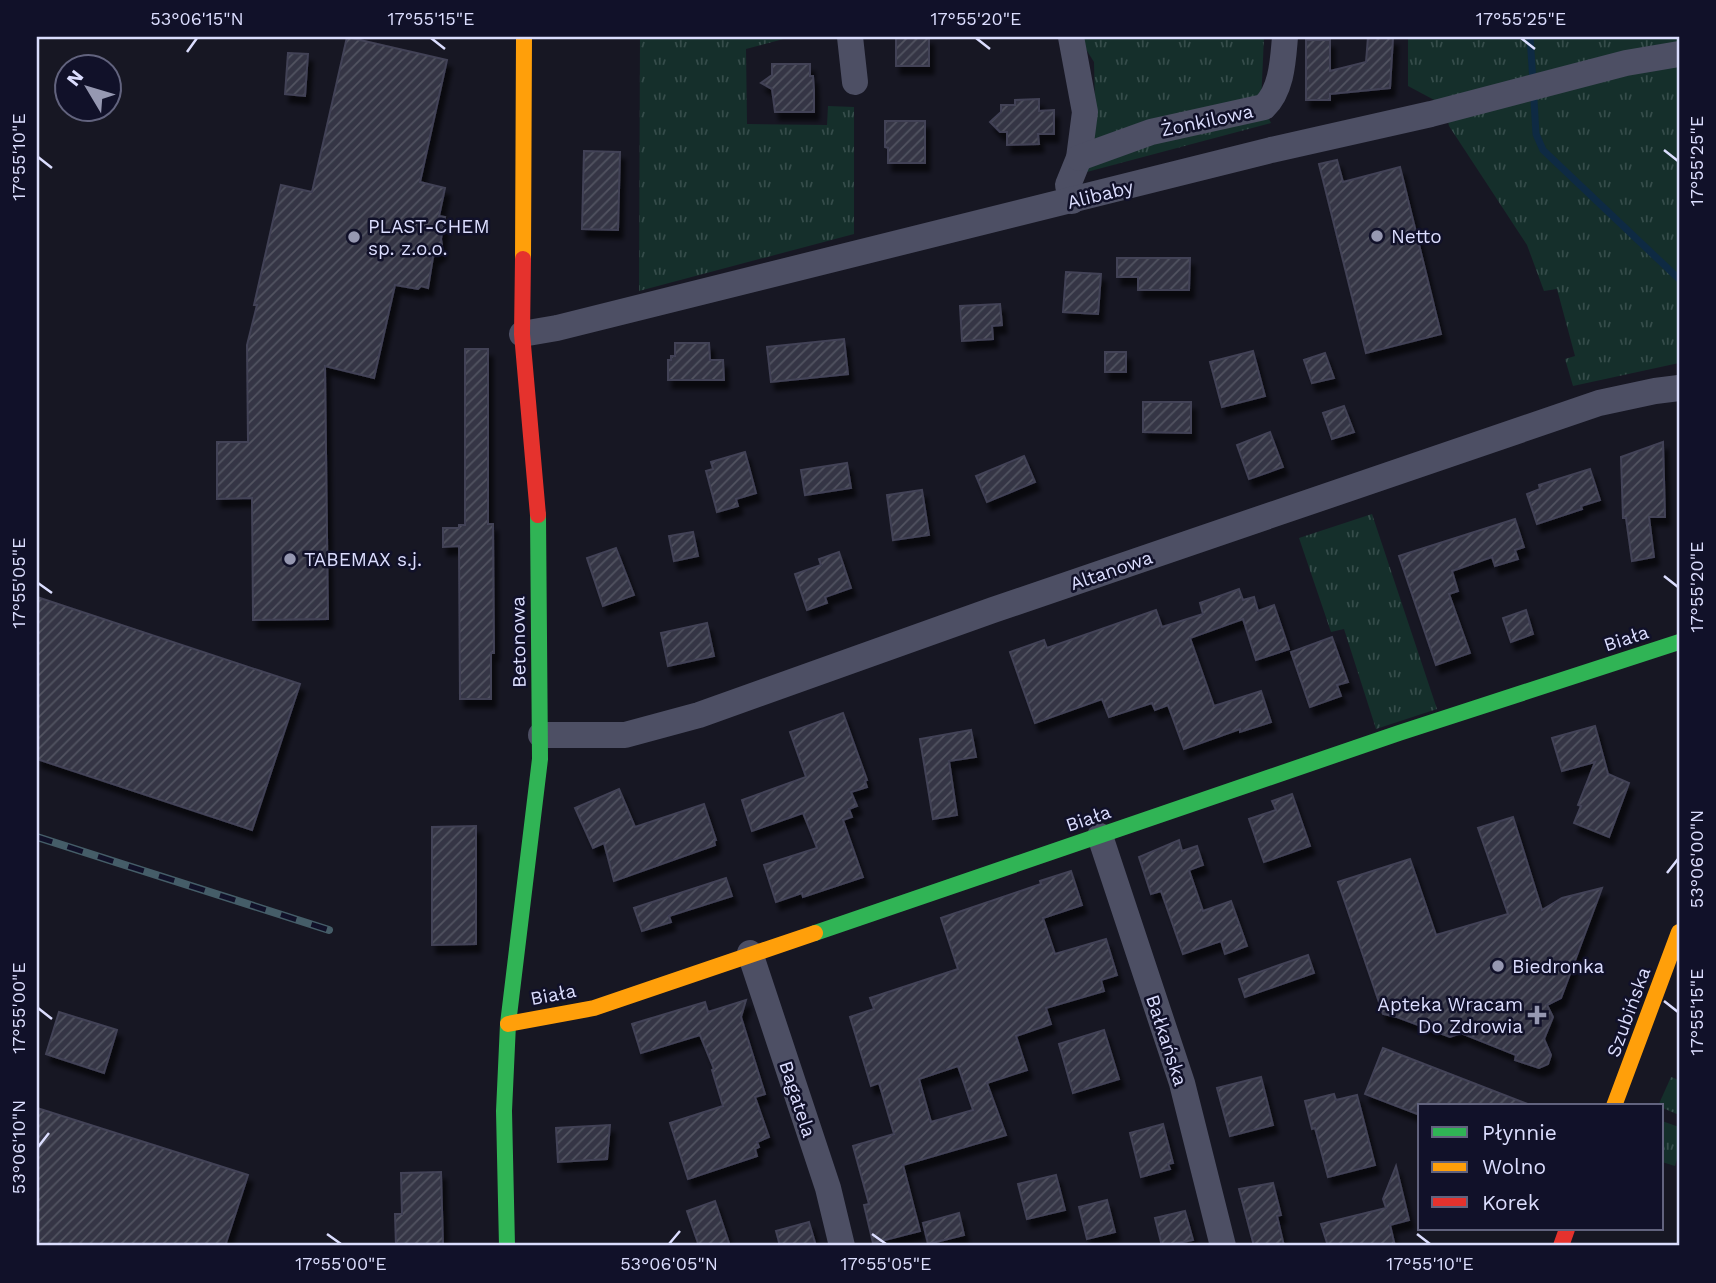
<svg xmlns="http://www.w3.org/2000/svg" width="1716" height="1283" viewBox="0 0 1716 1283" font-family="'Work Sans',sans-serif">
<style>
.grass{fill:url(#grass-tufts)}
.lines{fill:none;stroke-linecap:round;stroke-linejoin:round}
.stream{stroke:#0e2a43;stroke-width:7}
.building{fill:url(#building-hatch);stroke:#424256;stroke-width:2;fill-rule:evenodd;filter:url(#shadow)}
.street{stroke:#4d4f64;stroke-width:26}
.fast{stroke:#30b455;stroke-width:16}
.slow{stroke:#ff9f0a;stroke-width:16}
.jam{stroke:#e5322d;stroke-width:16}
.rail-casing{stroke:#455d68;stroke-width:8}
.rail{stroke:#111129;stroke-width:5;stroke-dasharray:16;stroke-linecap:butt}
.ticks{fill:none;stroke:#dbddfe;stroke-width:2.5}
.poi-dot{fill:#9698b1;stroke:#111129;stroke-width:2.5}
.labels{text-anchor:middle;stroke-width:5;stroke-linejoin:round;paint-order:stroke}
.street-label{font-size:19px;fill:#dbddfe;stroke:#111129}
.poi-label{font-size:19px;fill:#dbddfe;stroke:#111129;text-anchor:start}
.neatline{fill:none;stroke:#dbddfe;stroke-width:2.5}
.ticks-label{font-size:18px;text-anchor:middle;fill:#dbddfe}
</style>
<defs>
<pattern id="grass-tufts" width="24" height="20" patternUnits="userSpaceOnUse" patternTransform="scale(1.75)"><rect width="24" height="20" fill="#152f2b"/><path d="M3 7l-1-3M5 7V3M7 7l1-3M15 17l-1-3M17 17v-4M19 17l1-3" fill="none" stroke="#364d4b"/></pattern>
<pattern id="building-hatch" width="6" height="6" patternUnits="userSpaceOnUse" patternTransform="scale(1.75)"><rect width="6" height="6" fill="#353645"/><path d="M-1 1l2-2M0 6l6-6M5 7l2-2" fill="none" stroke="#525361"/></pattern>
<filter id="shadow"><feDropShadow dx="4.5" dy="8" stdDeviation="2" flood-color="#0009"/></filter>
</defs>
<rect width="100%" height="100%" fill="#171723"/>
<g class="grass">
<polygon points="640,37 791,37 746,49 747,124 827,125 828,106 854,107 854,234 639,291"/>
<polygon points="1082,37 1264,37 1261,103 1271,123 1083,173 1095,106 1094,62 1084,46"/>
<polygon points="1408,37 1679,37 1679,47 1438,102 1408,86"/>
<polygon points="1679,62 1679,363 1573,386 1565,359 1575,356 1557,289 1544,291 1527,245 1449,126 1447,117"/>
<polygon points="1372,514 1437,709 1376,729 1344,629 1331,632 1299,538"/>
<polygon points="1671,1077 1679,1080 1679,1115 1658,1106"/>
<polygon points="1662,1121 1679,1127 1679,1152 1675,1166 1662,1162"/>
</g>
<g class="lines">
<g class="stream">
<polyline points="1530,37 1533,81"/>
<polyline points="1534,100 1536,134 1543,150 1679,279"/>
</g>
</g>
<g class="building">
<polygon points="347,37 447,60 420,182 445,188 439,216 445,217 441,239 442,245 441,252 433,257 428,288 421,286 418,289 395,285 374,378 325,366 328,619 253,620 252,498 217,499 217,442 248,442 247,345 257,305 254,305 281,185 312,192"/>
<rect x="896" y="37" width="33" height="29"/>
<polygon points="1368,37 1393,38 1390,88 1330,94 1330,100 1306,100 1306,40 1330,40 1330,71 1366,62"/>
<polygon points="288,53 308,54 305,96 285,94"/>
<polygon points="772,64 810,64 810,76 813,76 814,90 814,112 775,112 772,89 761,83 772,75"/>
<polygon points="1039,99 1039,111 1054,110 1054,134 1038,134 1039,144 1007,145 1007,132 1000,132 990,122 1001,112 1001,105 1015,105 1015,100"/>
<polygon points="885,121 925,121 925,163 888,163 888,148 885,147"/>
<polygon points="584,151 620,152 618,230 582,229"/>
<polygon points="1337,160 1343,182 1400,167 1441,334 1366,353 1319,164"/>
<polygon points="1117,258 1190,258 1189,290 1138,290 1138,277 1117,277"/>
<polygon points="1066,272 1101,274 1098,314 1063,312"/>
<polygon points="1000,304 1002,325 992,326 993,339 962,341 960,306"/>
<polygon points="844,339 848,374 771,382 767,347"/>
<polygon points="675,343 709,343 710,360 723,360 724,380 668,380 668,360 671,360 671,356 675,356"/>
<polygon points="465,349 488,349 488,524 493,524 494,653 491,653 491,699 460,699 459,546 443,547 443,528 459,528 459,525 465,525"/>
<polygon points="1253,351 1265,396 1222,407 1210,362"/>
<rect x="1105" y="352" width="21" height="20"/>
<polygon points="1325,353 1334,378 1312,383 1304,360"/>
<polygon points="1143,402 1191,402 1191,433 1143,432"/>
<polygon points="1344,406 1354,432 1332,439 1323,413"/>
<polygon points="1270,432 1283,467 1249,479 1237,445"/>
<polygon points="1663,442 1665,517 1649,517 1654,557 1632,561 1626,518 1623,518 1621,457"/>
<polygon points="745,452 756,493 736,499 738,506 717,512 706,471 713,469 711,462"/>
<polygon points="1024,456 1035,482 987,502 976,476"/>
<polygon points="847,463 851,488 805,495 801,470"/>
<polygon points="1590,469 1600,500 1581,506 1582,509 1537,524 1527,494 1540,489 1539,485"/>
<polygon points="922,490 929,535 893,540 887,495"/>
<polygon points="1515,519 1524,547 1515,550 1518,559 1495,566 1492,557 1452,571 1458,591 1449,594 1470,653 1436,665 1399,556"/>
<polygon points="693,532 698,556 674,561 669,536"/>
<polygon points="616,548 634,595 603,606 587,558"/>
<polygon points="839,552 851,588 825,597 827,603 807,610 795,574 821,565 819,559"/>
<polygon points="1239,589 1243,600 1254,597 1258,611 1274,605 1289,649 1256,660 1243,619 1190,638 1214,706 1261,691 1271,722 1240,732 1240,729 1184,749 1168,705 1155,710 1152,703 1109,717 1102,699 1035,723 1010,652 1044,640 1047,648 1156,610 1162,627 1203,614 1200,603"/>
<polygon points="37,597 300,684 252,830 37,759"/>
<polygon points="1526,610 1533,634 1511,642 1503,618"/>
<polygon points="707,623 714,656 668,666 661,633"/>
<polygon points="1332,637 1348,682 1337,685 1341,696 1310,707 1291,652"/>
<polygon points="843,713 867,780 865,781 867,787 851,792 857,806 849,809 852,817 843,820 863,877 803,897 802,893 776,902 764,865 817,848 803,813 752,831 742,800 806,777 790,732"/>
<polygon points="1595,726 1608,774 1629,783 1609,837 1574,823 1581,806 1578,805 1595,762 1562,771 1552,738"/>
<polygon points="971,730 976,757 949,761 957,815 933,819 920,739"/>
<polygon points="619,789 635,827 704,804 716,840 714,841 715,845 614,881 604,843 593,848 575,808"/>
<polygon points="1292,794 1310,846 1264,862 1249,819 1276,810 1272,801"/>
<polygon points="1513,817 1542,910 1562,898 1602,888 1561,998 1547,1005 1553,1017 1544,1039 1551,1055 1548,1064 1539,1068 1515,1060 1516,1055 1461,1033 1450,1037 1397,1017 1383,1014 1338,882 1410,859 1436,935 1508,914 1478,828"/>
<polygon points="476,826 476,944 432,945 432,827"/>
<polygon points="1179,840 1182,851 1197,846 1203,865 1189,870 1203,911 1231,901 1247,946 1225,954 1221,941 1183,954 1161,891 1151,894 1139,857"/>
<path d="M1071,871L1082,905L1043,918L1055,954L1106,939L1117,975L1101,980L1104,991L1046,1008L1051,1024L1016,1036L1027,1070L987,1083L1006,1135L903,1165L920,1231L873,1243L864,1205L869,1204L853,1146L894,1134L879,1083L871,1086L850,1017L874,1009L870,998L958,969L941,918L1041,884L1040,881ZM958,1066L973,1110L931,1122L919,1079Z"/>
<polygon points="726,878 732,896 669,916 671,922 642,931 634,908"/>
<polygon points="1308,955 1314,973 1245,997 1239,979"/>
<polygon points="746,1000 741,1017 765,1094 755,1097 769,1137 757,1142 759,1147 755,1149 757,1156 688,1179 670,1123 723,1106 712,1070 714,1069 700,1035 641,1053 632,1024 705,1002 708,1012"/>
<polygon points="59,1012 117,1030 104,1073 46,1054"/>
<polygon points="1104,1030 1119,1079 1073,1093 1059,1044"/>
<polygon points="1383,1048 1530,1105 1529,1106 1420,1106 1420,1115 1365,1094"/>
<polygon points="1261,1077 1273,1125 1230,1136 1217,1088"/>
<polygon points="1334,1094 1336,1100 1357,1095 1375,1165 1328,1177 1315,1128 1312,1129 1305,1101"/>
<polygon points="37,1108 248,1175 225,1246 37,1246"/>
<polygon points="1163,1124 1173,1163 1168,1164 1170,1169 1141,1177 1130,1133"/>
<polygon points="610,1125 607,1159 558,1162 556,1128"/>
<polygon points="1396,1166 1409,1220 1390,1225 1395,1246 1328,1246 1321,1224 1386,1208 1383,1199"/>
<polygon points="441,1172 443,1246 396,1246 395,1214 402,1214 401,1173"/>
<polygon points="1056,1175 1065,1210 1027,1219 1018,1184"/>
<polygon points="1273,1183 1281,1215 1277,1216 1284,1246 1254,1246 1239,1189"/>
<polygon points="1107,1200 1115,1232 1087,1239 1079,1207"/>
<polygon points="715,1201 730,1246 699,1246 687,1211"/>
<polygon points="1185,1211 1193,1240 1162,1246 1155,1218"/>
<polygon points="959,1213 964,1235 928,1244 923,1223"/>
<polygon points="809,1222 816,1246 780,1246 776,1231"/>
</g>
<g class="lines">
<g class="street">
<polyline points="850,37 855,82"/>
<polyline points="1071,37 1085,112 1079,158 1068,185 1072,201"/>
<path d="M1079,158L1151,132L1264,107C1282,90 1283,60 1285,37"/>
<polyline points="522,334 557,328 1271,150 1431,114 1626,63 1679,54"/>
<polyline points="541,735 625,735 699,715 993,610 1599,403 1655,391 1679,388"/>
<polyline points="1100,836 1182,1083 1223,1246"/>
<polyline points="750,953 828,1188 842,1246"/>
</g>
<g class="fast">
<polyline points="815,933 1399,733 1679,642"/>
<polyline points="507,1246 504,1111 508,1024 540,759 538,515"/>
</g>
<g class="slow">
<polyline points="523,259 524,37"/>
<polyline points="508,1024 594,1008 815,933"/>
<polyline points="1614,1106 1679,932"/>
</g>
<g class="jam">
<polyline points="523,259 522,334 538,515"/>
<polyline points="1561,1246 1567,1229"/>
</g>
<defs>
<polyline id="rail" points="37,837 329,930"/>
</defs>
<use href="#rail" class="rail-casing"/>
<use href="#rail" class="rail"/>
</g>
<path class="ticks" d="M431,38L445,49M976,38L990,49M1521,38L1535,49M187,52L197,38M1664,150L1678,161M38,157L52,168M1664,576L1678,587M38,583L52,593M1667,873L1678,859M1664,1001L1678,1012M38,1008L52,1019M38,1147L49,1133M327,1234L341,1244M872,1234L886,1244M1417,1234L1430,1244M669,1244L680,1231"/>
<g class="poi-dot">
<circle cx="1377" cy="236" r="7"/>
<circle cx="354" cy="237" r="7"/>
<circle cx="290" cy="559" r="7"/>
<circle cx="1498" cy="966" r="7"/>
<path d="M1533.5 1004.5h7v7h7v7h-7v7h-7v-7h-7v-7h7z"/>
</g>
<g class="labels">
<g class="street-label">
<text transform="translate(1207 120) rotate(-12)" y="7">Żonkilowa</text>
<text transform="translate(1100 194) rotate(-14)" y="7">Alibaby</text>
<text transform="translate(1111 570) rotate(-19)" y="7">Altanowa</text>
<text transform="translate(1626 638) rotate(-18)" y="7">Biała</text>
<text transform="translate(518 642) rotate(-91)" y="7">Betonowa</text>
<text transform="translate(1088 818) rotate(-19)" y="7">Biała</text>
<text transform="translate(553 994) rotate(-11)" y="7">Biała</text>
<text transform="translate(1628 1012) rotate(-70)" y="7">Szubińska</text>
<text transform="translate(1167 1040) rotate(72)" y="7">Bałkańska</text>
<text transform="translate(798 1099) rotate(72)" y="7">Bagatela</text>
</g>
<g class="poi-label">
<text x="368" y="233">PLAST-CHEM<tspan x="368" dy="22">sp. z.o.o.</tspan></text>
<text x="1391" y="243">Netto</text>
<text x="304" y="566">TABEMAX s.j.</text>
<text x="1512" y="973">Biedronka</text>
<text x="1523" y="1011" text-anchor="end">Apteka Wracam<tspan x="1523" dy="22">Do Zdrowia</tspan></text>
</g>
</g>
<rect width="1716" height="1283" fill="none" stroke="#111129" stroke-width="77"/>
<rect x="1418" y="1104" width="245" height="126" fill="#111129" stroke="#62637e" stroke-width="2"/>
<rect x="1432" y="1127" width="35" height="10" fill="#30b455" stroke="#62637e" stroke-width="2"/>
<text x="1482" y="1140" font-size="21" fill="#dbddfe">Płynnie</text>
<rect x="1432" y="1162" width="35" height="10" fill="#ff9f0a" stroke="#62637e" stroke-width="2"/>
<text x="1482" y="1174" font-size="21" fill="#dbddfe">Wolno</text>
<rect x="1432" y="1197" width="35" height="10" fill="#e5322d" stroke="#62637e" stroke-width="2"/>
<text x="1482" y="1210" font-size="21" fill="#dbddfe">Korek</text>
<g transform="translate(88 88) rotate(308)"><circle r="33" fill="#111129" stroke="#62637e" stroke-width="2"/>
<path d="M0-5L12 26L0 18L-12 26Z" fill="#9698b1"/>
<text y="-10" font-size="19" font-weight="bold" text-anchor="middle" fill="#dbddfe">N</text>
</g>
<rect x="38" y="38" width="1640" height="1206" class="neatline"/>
<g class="ticks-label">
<text x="197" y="25">53°06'15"N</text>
<text x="431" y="25">17°55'15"E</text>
<text x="976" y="25">17°55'20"E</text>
<text x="1521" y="25">17°55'25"E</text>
<text transform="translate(19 157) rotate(-90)" y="6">17°55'10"E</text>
<text transform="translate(1697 161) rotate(-90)" y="6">17°55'25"E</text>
<text transform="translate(19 583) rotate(-90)" y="6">17°55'05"E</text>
<text transform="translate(1697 587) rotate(-90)" y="6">17°55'20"E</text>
<text transform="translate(1697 859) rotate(-90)" y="6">53°06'00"N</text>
<text transform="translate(19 1008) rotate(-90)" y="6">17°55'00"E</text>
<text transform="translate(1697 1012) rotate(-90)" y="6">17°55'15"E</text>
<text transform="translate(19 1147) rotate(-90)" y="6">53°06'10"N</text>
<text x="341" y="1270">17°55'00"E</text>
<text x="669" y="1270">53°06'05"N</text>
<text x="886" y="1270">17°55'05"E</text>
<text x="1430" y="1270">17°55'10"E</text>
</g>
</svg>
